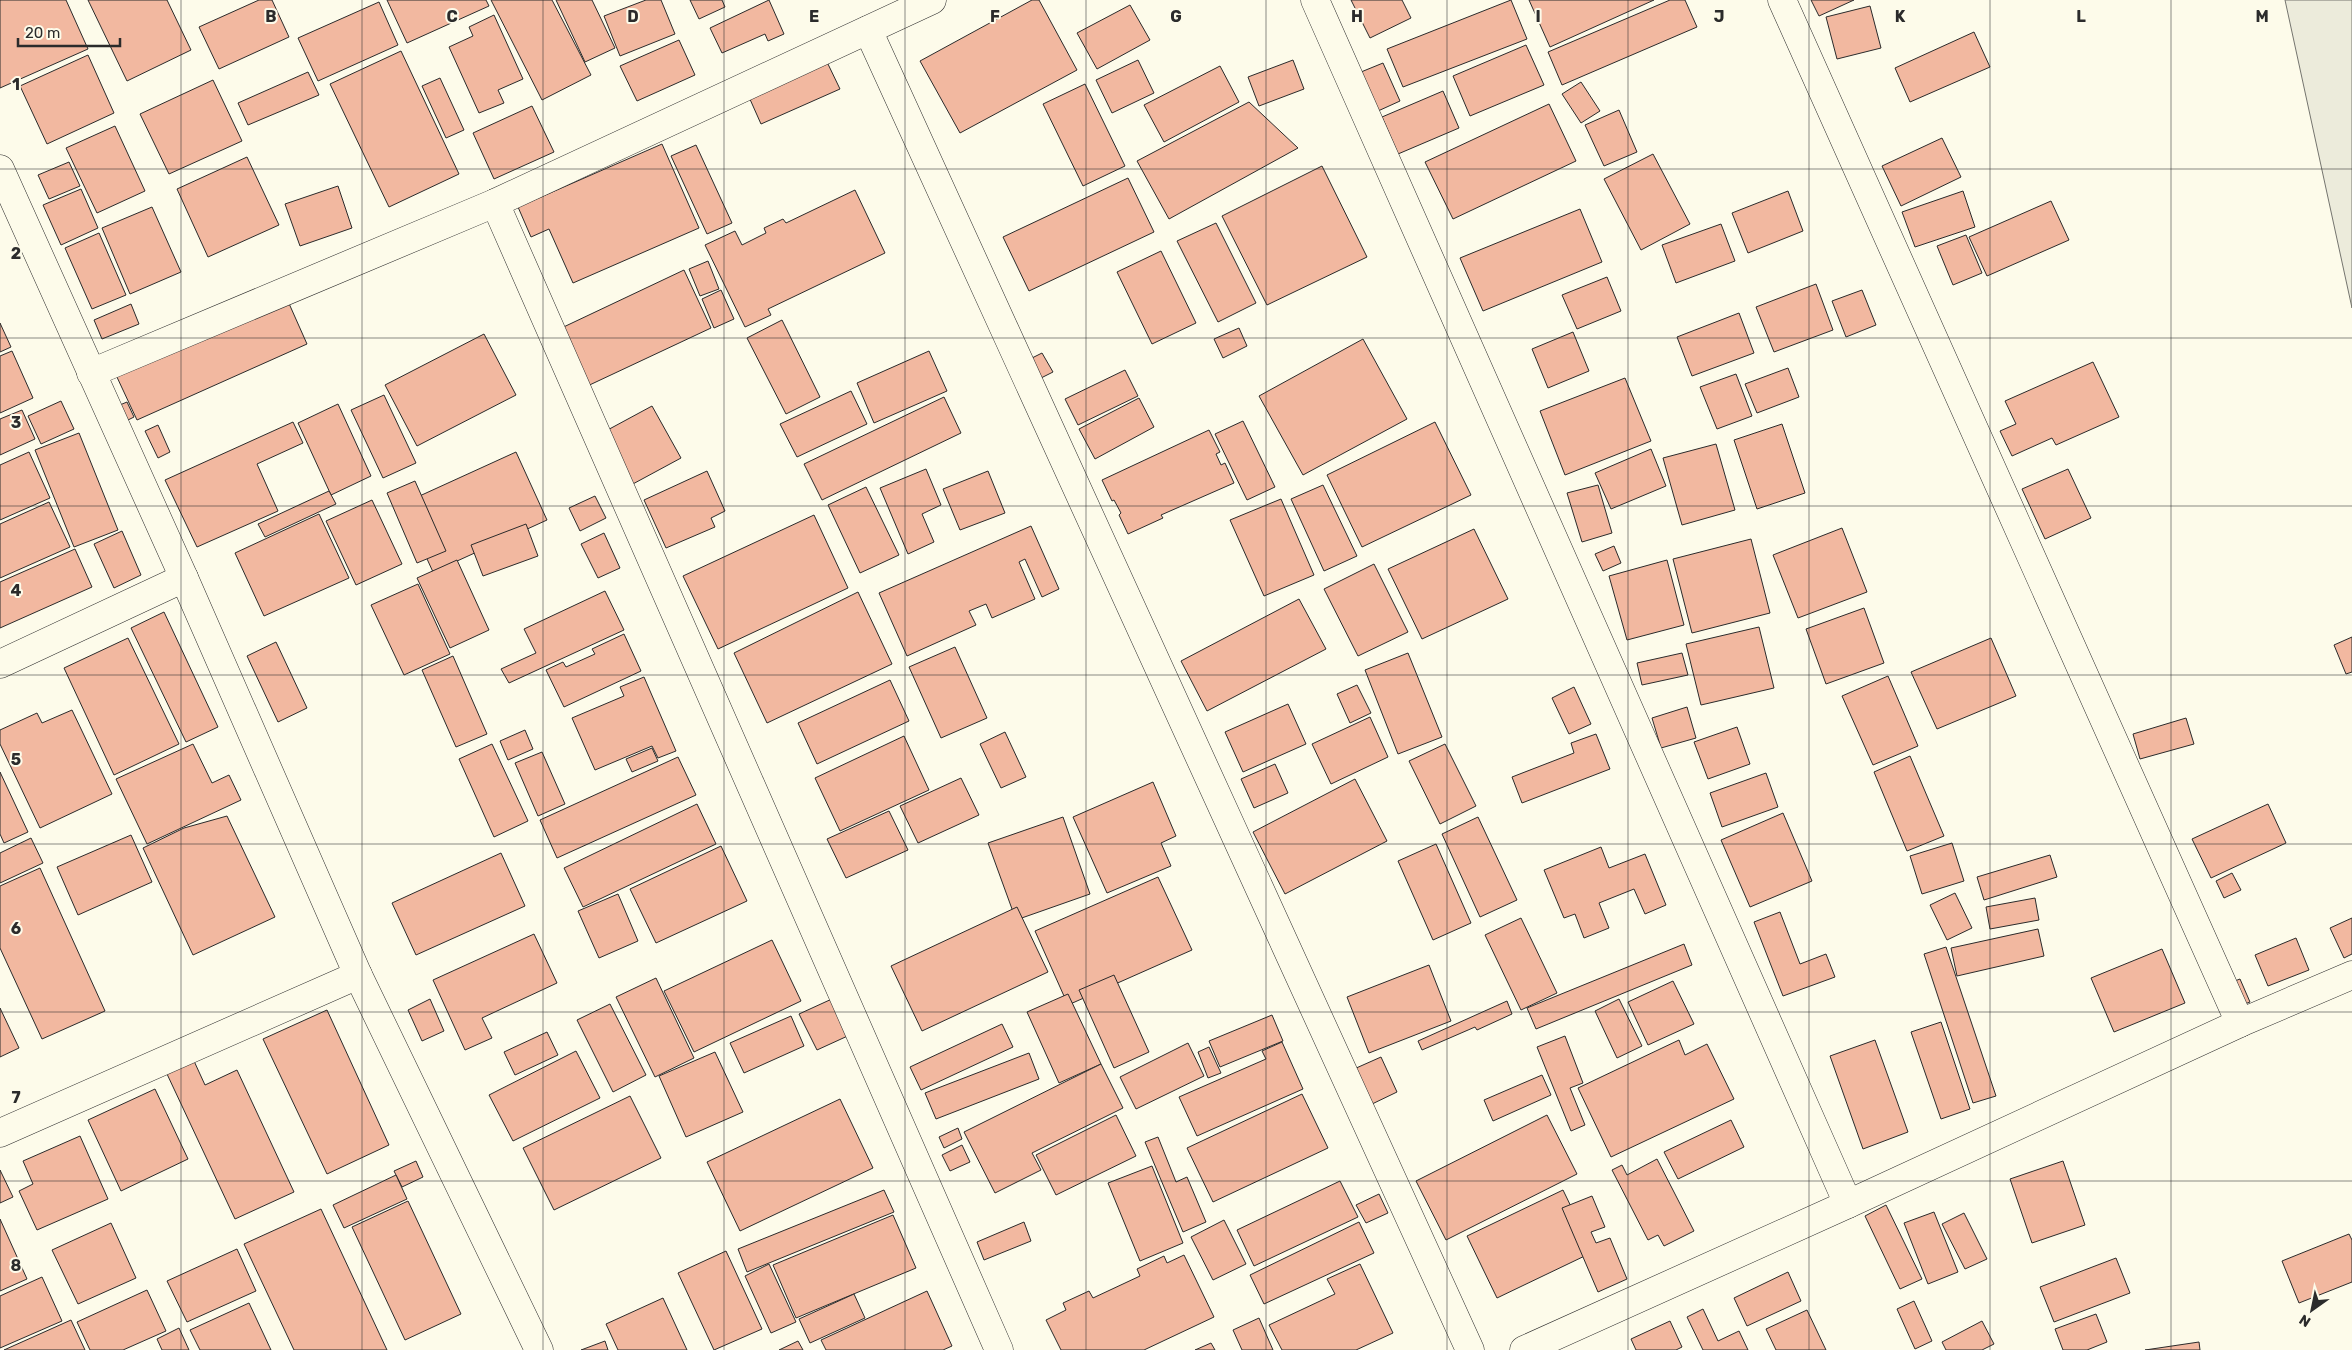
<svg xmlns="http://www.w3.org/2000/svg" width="2352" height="1350" viewBox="0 0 2352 1350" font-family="Rubik,sans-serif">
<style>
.green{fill:#ecebdb;stroke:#74746e}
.building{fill:#f2b8a0;stroke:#2b2b2b}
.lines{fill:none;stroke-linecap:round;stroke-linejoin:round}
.minor-casing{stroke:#2b2b2b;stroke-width:29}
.minor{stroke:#fdfbea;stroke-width:28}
.grid{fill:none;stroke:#2b2b2b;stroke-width:1;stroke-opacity:0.55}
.grid-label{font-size:16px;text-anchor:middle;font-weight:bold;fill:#2b2b2b;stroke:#fdfbea;stroke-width:4;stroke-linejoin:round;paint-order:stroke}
</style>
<rect width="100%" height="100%" fill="#fdfbea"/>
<polygon class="green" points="2285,0 2352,0 2352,308"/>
<g class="building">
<polygon points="0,0 66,0 88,49 0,88"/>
<polygon points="88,0 167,0 191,50 127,81"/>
<polygon points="259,0 272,0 289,37 219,69 199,27"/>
<polygon points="387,0 486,0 489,6 407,43"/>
<polygon points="491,0 552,0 591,75 542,100"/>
<polygon points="556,0 592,0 615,48 585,62"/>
<polygon points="646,0 661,0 675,34 620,56 604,16"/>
<polygon points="690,0 722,0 725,7 699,19"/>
<polygon points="769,0 784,34 768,41 765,34 722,53 710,28"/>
<polygon points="1032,0 1039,0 1077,70 960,133 920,61"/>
<polygon points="1351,0 1402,0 1411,18 1370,38"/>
<polygon points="1511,0 1527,39 1403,87 1387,49"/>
<polygon points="1529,0 1654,0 1550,47"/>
<polygon points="1670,0 1685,0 1697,27 1562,85 1548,52"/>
<polygon points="1811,0 1854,0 1819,16"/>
<polygon points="379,2 398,45 318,81 298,38"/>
<polygon points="1130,5 1150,40 1097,69 1077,33"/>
<polygon points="1870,6 1881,48 1837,59 1826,17"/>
<polygon points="494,15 523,79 498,90 504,103 479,113 449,47 473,36 469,27"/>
<polygon points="1974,32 1990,67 1910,102 1895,68"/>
<polygon points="679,40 695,75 637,101 620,66"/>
<polygon points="1526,45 1544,85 1470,116 1453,76"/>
<polygon points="401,51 459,174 389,207 330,84"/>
<polygon points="88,55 114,113 47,144 20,86"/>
<polygon points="1138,60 1154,93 1112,113 1096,80"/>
<polygon points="1293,60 1304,89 1259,106 1248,77"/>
<polygon points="827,62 840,89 761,124 749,97"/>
<polygon points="1383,63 1400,101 1378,111 1361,72"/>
<polygon points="1220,66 1239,102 1164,142 1144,105"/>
<polygon points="308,72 319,95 248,125 238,103"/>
<polygon points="440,78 464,130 446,138 422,86"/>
<polygon points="213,80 242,141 169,174 140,114"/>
<polygon points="1581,82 1600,111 1581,123 1562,94"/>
<polygon points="1085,84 1125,166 1083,186 1043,104"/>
<polygon points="1443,91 1459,128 1398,154 1382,117"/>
<polygon points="1249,102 1298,148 1169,219 1137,161"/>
<polygon points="1549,104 1576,161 1453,219 1425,162"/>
<polygon points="532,106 554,152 494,179 473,133"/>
<polygon points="1619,110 1637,152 1604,166 1585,125"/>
<polygon points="115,126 145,191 97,213 66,148"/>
<polygon points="1942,138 1961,177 1901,206 1882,166"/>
<polygon points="662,144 699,228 573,283 549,229 531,237 518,207"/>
<polygon points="696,145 732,223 707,234 671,156"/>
<polygon points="1653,154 1690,224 1641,250 1604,179"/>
<polygon points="247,157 279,225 208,257 177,189"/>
<polygon points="69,162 80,186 49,199 38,175"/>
<polygon points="1322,166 1367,257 1267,305 1222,216"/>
<polygon points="1128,178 1154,232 1029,291 1003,237"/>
<polygon points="338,186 352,228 300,246 285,204"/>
<polygon points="81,189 98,228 61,245 43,205"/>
<polygon points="855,190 885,253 768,309 771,315 745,327 705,245 735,231 742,245 766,233 764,228 783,219 786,223"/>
<polygon points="1788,191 1803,231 1748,253 1732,213"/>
<polygon points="1963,191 1975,227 1915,247 1902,212"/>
<polygon points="2051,201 2069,240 1987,276 1969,237"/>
<polygon points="152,207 181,272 130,294 102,228"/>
<polygon points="1580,209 1602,262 1483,311 1460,258"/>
<polygon points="1216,223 1256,303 1218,322 1177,241"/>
<polygon points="1721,224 1735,261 1676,283 1662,245"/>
<polygon points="99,233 126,295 92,309 65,248"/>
<polygon points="1966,235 1982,273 1953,285 1937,246"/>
<polygon points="1161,251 1196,323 1152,344 1117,272"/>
<polygon points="708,261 719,289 700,296 689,269"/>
<polygon points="684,270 711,328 581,389 553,332"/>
<polygon points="1607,277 1621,311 1577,329 1562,295"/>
<polygon points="1816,284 1833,330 1774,352 1756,307"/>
<polygon points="721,290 734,319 714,328 702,299"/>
<polygon points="1862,290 1876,325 1846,337 1832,301"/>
<polygon points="287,299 307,344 137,420 116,375"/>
<polygon points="131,304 139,324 102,339 94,320"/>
<polygon points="1739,313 1754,353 1692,376 1677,337"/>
<polygon points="782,320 820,397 786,414 747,338"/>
<polygon points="0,323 11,347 0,352"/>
<polygon points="1239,328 1247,346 1223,358 1214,339"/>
<polygon points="1573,332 1589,371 1548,388 1532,349"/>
<polygon points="484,334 516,395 417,446 385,385"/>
<polygon points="1363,339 1407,419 1303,475 1259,396"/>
<polygon points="12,351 33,398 0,413 0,356"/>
<polygon points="929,351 947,391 874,423 857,383"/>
<polygon points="1042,353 1053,372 1033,382 1022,363"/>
<polygon points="2093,362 2119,417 2056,445 2052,438 2012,456 2000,431 2016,424 2005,401"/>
<polygon points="1788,368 1799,397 1757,413 1745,384"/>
<polygon points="1125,370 1138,396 1078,425 1065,399"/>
<polygon points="1736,374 1752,416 1717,429 1700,387"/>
<polygon points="1625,378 1651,441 1565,475 1540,411"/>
<polygon points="851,391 867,424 797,457 780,424"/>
<polygon points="384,395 416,463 383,478 351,410"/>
<polygon points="944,397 961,433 822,500 804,464"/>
<polygon points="1139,398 1154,427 1095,459 1079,429"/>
<polygon points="61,401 74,429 41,444 28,416"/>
<polygon points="127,402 134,417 122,423 115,407"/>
<polygon points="338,404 371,476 331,495 298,423"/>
<polygon points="652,406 681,458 631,485 602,433"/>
<polygon points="22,410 35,439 0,455 0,419"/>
<polygon points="1243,421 1275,487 1247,500 1215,434"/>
<polygon points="293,422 303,443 257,464 278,511 197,547 165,480"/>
<polygon points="1435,422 1471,495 1362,547 1327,475"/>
<polygon points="1782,424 1805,493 1757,509 1734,440"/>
<polygon points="158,425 170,452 158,458 145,431"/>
<polygon points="1209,430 1220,452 1216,454 1221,465 1225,463 1234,483 1161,515 1163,518 1128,534 1119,515 1121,513 1114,500 1112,501 1102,480"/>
<polygon points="79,433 118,530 74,547 35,450"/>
<polygon points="1716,444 1735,510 1682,525 1663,458"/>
<polygon points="1651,449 1666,486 1611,509 1595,473"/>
<polygon points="29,452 50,498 0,520 0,465"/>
<polygon points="516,452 547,520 433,572 402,504"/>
<polygon points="926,469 941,505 922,514 934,542 908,554 880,488"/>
<polygon points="2068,469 2091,518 2045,539 2022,489"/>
<polygon points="707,471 725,511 711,518 715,527 666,548 644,500"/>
<polygon points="988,471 1005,513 960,530 943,489"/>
<polygon points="415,481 446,551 417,563 387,493"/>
<polygon points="1323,485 1357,556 1324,571 1291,499"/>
<polygon points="1598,485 1612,533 1582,542 1567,493"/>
<polygon points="866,487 899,555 860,573 828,505"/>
<polygon points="329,491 336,504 265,537 258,524"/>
<polygon points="595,496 606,518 580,531 569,508"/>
<polygon points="1281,499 1314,575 1264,596 1230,520"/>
<polygon points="372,500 402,564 356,585 326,521"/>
<polygon points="49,502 70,547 0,578 0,524"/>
<polygon points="319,514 349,578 264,616 235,553"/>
<polygon points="814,515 848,588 718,649 683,576"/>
<polygon points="526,524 538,556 483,576 471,545"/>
<polygon points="1031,526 1059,589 1042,597 1025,559 1019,562 1035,599 992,618 986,604 969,611 976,625 907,656 879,593"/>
<polygon points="1842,528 1867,592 1798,618 1773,555"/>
<polygon points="1474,529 1508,599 1422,639 1388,569"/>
<polygon points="122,531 141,575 114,588 94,544"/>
<polygon points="604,533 620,568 598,578 581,544"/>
<polygon points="1751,539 1770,613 1692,633 1673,559"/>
<polygon points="1614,546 1621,563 1603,571 1595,554"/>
<polygon points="75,549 92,587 0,628 0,582"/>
<polygon points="457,560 489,630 450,648 417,578"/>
<polygon points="1667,560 1684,625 1627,640 1609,576"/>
<polygon points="1374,564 1408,632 1358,656 1324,589"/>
<polygon points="418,584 450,654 404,675 371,605"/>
<polygon points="605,591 624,630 509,683 501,669 536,653 524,629"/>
<polygon points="858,592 892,664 767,723 734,653"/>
<polygon points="1299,599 1326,649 1207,711 1181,661"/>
<polygon points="1864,608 1884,663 1826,684 1806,629"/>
<polygon points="164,612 218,727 186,742 131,628"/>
<polygon points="1759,627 1774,688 1701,705 1686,644"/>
<polygon points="624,634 641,671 564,707 546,670 563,662 566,667 595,654 592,649"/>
<polygon points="2352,637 2352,672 2346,674 2334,645"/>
<polygon points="128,638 179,744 114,775 64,668"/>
<polygon points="1991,638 2016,696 1937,729 1911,672"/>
<polygon points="276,642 307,708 278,722 247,656"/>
<polygon points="955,647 987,718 941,738 909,667"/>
<polygon points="1408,653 1442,737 1398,754 1365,670"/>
<polygon points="1682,653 1688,675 1642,685 1637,663"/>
<polygon points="453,656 487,734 456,747 422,670"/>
<polygon points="1888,676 1918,746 1873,765 1842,696"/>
<polygon points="644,677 676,751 658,758 652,746 595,770 572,718 624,696 620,687"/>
<polygon points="890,680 909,721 817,764 798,723"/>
<polygon points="1357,685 1371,713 1350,723 1337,694"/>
<polygon points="1574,687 1591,724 1569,734 1552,698"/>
<polygon points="1288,704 1306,744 1243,772 1225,732"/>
<polygon points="1687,707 1696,738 1661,748 1652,718"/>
<polygon points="72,710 112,794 40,828 0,744 0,730 37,713 42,723"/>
<polygon points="1370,717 1388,757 1331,784 1312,744"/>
<polygon points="2186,718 2194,744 2140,759 2133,734"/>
<polygon points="1737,727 1750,764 1708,779 1694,742"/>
<polygon points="525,730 533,749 508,760 500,741"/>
<polygon points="1005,732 1026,777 1001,788 980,744"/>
<polygon points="1596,734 1610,769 1522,803 1512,777 1574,753 1571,743"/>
<polygon points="904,736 929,790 840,831 815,778"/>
<polygon points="193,744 212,783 229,775 241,800 147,844 116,779"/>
<polygon points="492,744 528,821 494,837 459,759"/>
<polygon points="1445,744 1476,806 1440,824 1409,761"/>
<polygon points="652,748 658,761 632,772 626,759"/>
<polygon points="542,752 565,804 538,816 515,763"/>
<polygon points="1910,756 1944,836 1907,851 1874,772"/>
<polygon points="678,757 696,795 557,858 540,820"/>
<polygon points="1275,764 1288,793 1254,808 1241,779"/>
<polygon points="0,772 28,832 4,843 0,834"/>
<polygon points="1766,773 1778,807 1722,827 1710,793"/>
<polygon points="961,778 979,815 918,843 900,806"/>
<polygon points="1355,779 1387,841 1285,894 1253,832"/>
<polygon points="1153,782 1176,836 1161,843 1171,866 1107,893 1073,817"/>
<polygon points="697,804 716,844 583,907 564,868"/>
<polygon points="2268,804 2286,843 2211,878 2192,839"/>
<polygon points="889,811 908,850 846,878 827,839"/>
<polygon points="1783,813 1812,881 1750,907 1721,840"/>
<polygon points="227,816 275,917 193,955 143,848 184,828"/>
<polygon points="1063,817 1090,894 1016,920 988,843"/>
<polygon points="1478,817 1517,900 1480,917 1442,834"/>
<polygon points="131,835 152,882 78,915 57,867"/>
<polygon points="31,838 43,863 0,883 0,853"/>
<polygon points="1952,843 1964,881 1922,894 1910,856"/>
<polygon points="1436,844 1471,923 1433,940 1398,861"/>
<polygon points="721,846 747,901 656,943 630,889"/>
<polygon points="1601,847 1609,868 1645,854 1666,905 1645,914 1634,889 1599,903 1609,928 1584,938 1575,914 1564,918 1544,870"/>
<polygon points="501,853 525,906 416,955 392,903"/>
<polygon points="2050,855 2057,877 1984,900 1977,877"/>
<polygon points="40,868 105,1011 42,1039 0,948 0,886"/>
<polygon points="2232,873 2241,890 2224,898 2216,881"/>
<polygon points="1158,877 1192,950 1068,1005 1035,931"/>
<polygon points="1955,893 1972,928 1947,940 1930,905"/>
<polygon points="618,894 638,941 599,958 578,911"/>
<polygon points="2035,898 2039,920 1990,929 1986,907"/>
<polygon points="1017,907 1048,972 922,1031 891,966"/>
<polygon points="1780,912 1800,964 1826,954 1835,977 1783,996 1754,922"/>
<polygon points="1521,918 1557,993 1521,1010 1485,935"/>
<polygon points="2352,918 2352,954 2344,958 2330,928"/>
<polygon points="2038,929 2044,956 1957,976 1951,948"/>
<polygon points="534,934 557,983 482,1018 492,1038 465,1050 433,980"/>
<polygon points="2296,938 2309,970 2268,986 2255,955"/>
<polygon points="772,940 801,1001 694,1052 664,991"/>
<polygon points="1684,944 1692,965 1536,1029 1527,1008"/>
<polygon points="1946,947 1996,1096 1973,1103 1924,954"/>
<polygon points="2162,949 2185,1003 2114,1032 2091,978"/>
<polygon points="1429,965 1451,1021 1369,1053 1347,997"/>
<polygon points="1114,975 1149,1052 1114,1068 1079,990"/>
<polygon points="656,978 694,1058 655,1077 616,997"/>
<polygon points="2240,979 2250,1002 2237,1007 2227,984"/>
<polygon points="1673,981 1694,1024 1648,1045 1628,1002"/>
<polygon points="1068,994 1101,1064 1059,1083 1027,1012"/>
<polygon points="834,998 852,1034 817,1050 799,1014"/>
<polygon points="430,999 444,1031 422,1041 408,1010"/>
<polygon points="1619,999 1642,1046 1617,1058 1595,1011"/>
<polygon points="1507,1001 1512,1014 1477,1030 1475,1027 1422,1050 1418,1041"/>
<polygon points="610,1004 646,1075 613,1092 577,1020"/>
<polygon points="0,1008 19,1048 0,1057"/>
<polygon points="327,1010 389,1145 327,1174 263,1039"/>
<polygon points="1272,1015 1283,1041 1220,1067 1209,1041"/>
<polygon points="791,1016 804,1046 744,1073 730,1043"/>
<polygon points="1941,1022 1970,1109 1941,1119 1911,1032"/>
<polygon points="1002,1024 1013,1047 921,1090 910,1067"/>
<polygon points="547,1032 558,1055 515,1075 504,1052"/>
<polygon points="1565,1036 1583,1083 1570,1088 1585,1125 1571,1131 1537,1047"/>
<polygon points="1679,1040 1685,1055 1707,1044 1734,1099 1611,1157 1578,1088"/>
<polygon points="1875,1040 1908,1132 1863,1149 1830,1056"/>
<polygon points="1282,1042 1303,1089 1197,1136 1179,1097 1266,1059 1262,1051"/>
<polygon points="1188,1043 1204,1076 1136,1109 1120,1077"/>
<polygon points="1209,1047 1221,1073 1208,1078 1198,1052"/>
<polygon points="576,1051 600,1098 513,1141 489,1095"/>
<polygon points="715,1052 743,1112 686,1137 659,1076"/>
<polygon points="1029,1053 1039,1079 936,1119 925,1093"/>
<polygon points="1381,1057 1397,1092 1370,1105 1354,1069"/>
<polygon points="194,1061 205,1085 237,1070 294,1192 235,1219 167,1074"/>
<polygon points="1101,1064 1123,1108 1032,1153 1041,1170 995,1193 964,1132"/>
<polygon points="1542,1075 1551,1095 1493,1121 1484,1100"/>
<polygon points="155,1089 188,1159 121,1191 88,1120"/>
<polygon points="1302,1094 1328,1148 1213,1202 1187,1148"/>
<polygon points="630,1096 661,1158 554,1210 523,1148"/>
<polygon points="840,1099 873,1168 740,1231 707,1162"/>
<polygon points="1116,1115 1136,1156 1056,1195 1036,1155"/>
<polygon points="1547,1115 1577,1174 1446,1240 1416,1181"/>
<polygon points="1731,1120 1744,1147 1678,1179 1664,1152"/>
<polygon points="958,1128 962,1139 944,1148 939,1137"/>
<polygon points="80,1136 108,1199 37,1230 19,1191 33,1184 23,1161"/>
<polygon points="1158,1137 1176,1182 1187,1177 1206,1222 1183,1232 1145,1142"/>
<polygon points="962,1145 970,1162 950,1171 942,1155"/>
<polygon points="1657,1159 1694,1231 1664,1246 1658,1235 1648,1240 1612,1170 1622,1165 1627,1175"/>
<polygon points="416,1161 423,1177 402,1187 394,1171"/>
<polygon points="2063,1161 2085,1225 2032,1243 2010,1179"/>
<polygon points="1152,1166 1183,1243 1140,1261 1108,1183"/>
<polygon points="0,1170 13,1197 0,1203"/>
<polygon points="396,1175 407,1199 344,1228 333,1205"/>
<polygon points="1340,1181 1358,1217 1254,1266 1237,1230"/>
<polygon points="884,1190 894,1212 747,1272 738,1249"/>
<polygon points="1563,1190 1593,1252 1497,1298 1467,1236"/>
<polygon points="1379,1194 1388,1213 1366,1223 1356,1205"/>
<polygon points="1592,1196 1605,1227 1591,1232 1596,1243 1610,1238 1627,1279 1598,1292 1562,1208"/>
<polygon points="408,1201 461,1314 405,1340 352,1227"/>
<polygon points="1886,1205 1922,1279 1900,1289 1865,1216"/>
<polygon points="321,1209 387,1350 294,1350 244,1244"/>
<polygon points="1934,1212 1958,1272 1928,1284 1904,1223"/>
<polygon points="1964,1213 1987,1259 1965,1269 1942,1224"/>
<polygon points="893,1215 916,1268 796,1318 773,1265"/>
<polygon points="0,1219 27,1279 0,1291"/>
<polygon points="1224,1220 1246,1264 1213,1280 1191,1237"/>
<polygon points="1024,1222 1031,1241 984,1260 977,1242"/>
<polygon points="1359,1222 1374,1253 1264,1304 1250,1275"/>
<polygon points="111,1223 136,1278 78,1304 52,1250"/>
<polygon points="2349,1234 2352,1240 2352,1282 2299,1303 2282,1261"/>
<polygon points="237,1249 256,1291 187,1322 167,1281"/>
<polygon points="726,1251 762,1329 714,1350 678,1273"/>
<polygon points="1184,1255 1214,1317 1144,1350 1061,1350 1046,1320 1066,1310 1063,1303 1089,1291 1093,1298 1140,1276 1137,1269 1164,1256 1167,1263"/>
<polygon points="2116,1258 2130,1293 2054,1322 2040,1287"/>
<polygon points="769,1264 796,1322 771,1333 745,1276"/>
<polygon points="1360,1264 1393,1333 1356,1350 1282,1350 1269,1325 1335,1294 1327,1279"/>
<polygon points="1788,1272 1801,1301 1747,1326 1734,1298"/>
<polygon points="42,1277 62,1321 0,1348 0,1296"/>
<polygon points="147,1290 166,1331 123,1350 90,1350 77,1322"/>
<polygon points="927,1291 952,1346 943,1350 826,1350 821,1340"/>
<polygon points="854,1294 865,1318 810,1343 799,1319"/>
<polygon points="663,1298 687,1350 618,1350 606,1324"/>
<polygon points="1914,1301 1932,1341 1915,1349 1897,1309"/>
<polygon points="249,1303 271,1350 200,1350 190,1330"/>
<polygon points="1703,1309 1718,1341 1739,1331 1748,1350 1703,1350 1687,1317"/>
<polygon points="1807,1310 1826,1350 1776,1350 1766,1329"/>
<polygon points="2096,1314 2107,1342 2087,1350 2063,1350 2055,1329"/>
<polygon points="1259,1318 1273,1350 1242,1350 1233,1330"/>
<polygon points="71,1320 85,1350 4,1350"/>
<polygon points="1670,1321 1682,1347 1676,1350 1636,1350 1631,1339"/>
<polygon points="1982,1321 1994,1344 1982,1350 1946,1350 1942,1342"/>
<polygon points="179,1328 189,1350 162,1350 157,1339"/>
<polygon points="605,1341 608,1350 581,1350"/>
<polygon points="798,1341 803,1350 779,1350"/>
<polygon points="2199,1342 2200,1350 2145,1350"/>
<polygon points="1211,1343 1215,1350 1195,1350"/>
</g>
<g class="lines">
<defs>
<g id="minor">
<polyline points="1315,0 1848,1204"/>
<polyline points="1782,0 2240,1023"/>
<polyline points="868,30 1470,1350"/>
<polyline points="0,169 184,578 358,975 539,1350"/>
<polyline points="495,203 999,1350"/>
<polyline points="91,373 495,203 932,0"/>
<polyline points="0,664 184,578"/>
<polyline points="0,1133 358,975"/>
<polyline points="1524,1350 1848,1204 2240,1023 2352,975"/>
</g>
</defs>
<use href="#minor" class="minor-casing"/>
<use href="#minor" class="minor"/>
</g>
<path class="grid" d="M181,0V1350M362,0V1350M543,0V1350M724,0V1350M905,0V1350M1086,0V1350M1266,0V1350M1447,0V1350M1628,0V1350M1809,0V1350M1990,0V1350M2171,0V1350M0,169H2352M0,338H2352M0,506H2352M0,675H2352M0,844H2352M0,1012H2352M0,1181H2352"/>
<g class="grid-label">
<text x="271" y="22">B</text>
<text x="452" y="22">C</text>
<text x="633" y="22">D</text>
<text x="814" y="22">E</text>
<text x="995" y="22">F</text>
<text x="1176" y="22">G</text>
<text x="1357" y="22">H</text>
<text x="1538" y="22">I</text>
<text x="1719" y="22">J</text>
<text x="1900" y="22">K</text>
<text x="2081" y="22">L</text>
<text x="2262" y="22">M</text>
<text x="16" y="90">1</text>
<text x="16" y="259">2</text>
<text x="16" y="428">3</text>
<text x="16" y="596">4</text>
<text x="16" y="765">5</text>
<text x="16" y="934">6</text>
<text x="16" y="1103">7</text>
<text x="16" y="1271">8</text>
</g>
<g transform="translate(2312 1310) rotate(213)" stroke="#fdfbea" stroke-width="4" paint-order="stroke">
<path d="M0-4L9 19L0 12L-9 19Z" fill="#2b2b2b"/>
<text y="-8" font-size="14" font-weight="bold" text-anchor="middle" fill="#2b2b2b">N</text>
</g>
<path d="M18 38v8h102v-8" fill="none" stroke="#2b2b2b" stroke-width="2.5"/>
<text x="25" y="38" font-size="15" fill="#2b2b2b" stroke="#fdfbea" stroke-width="4" paint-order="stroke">20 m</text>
</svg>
